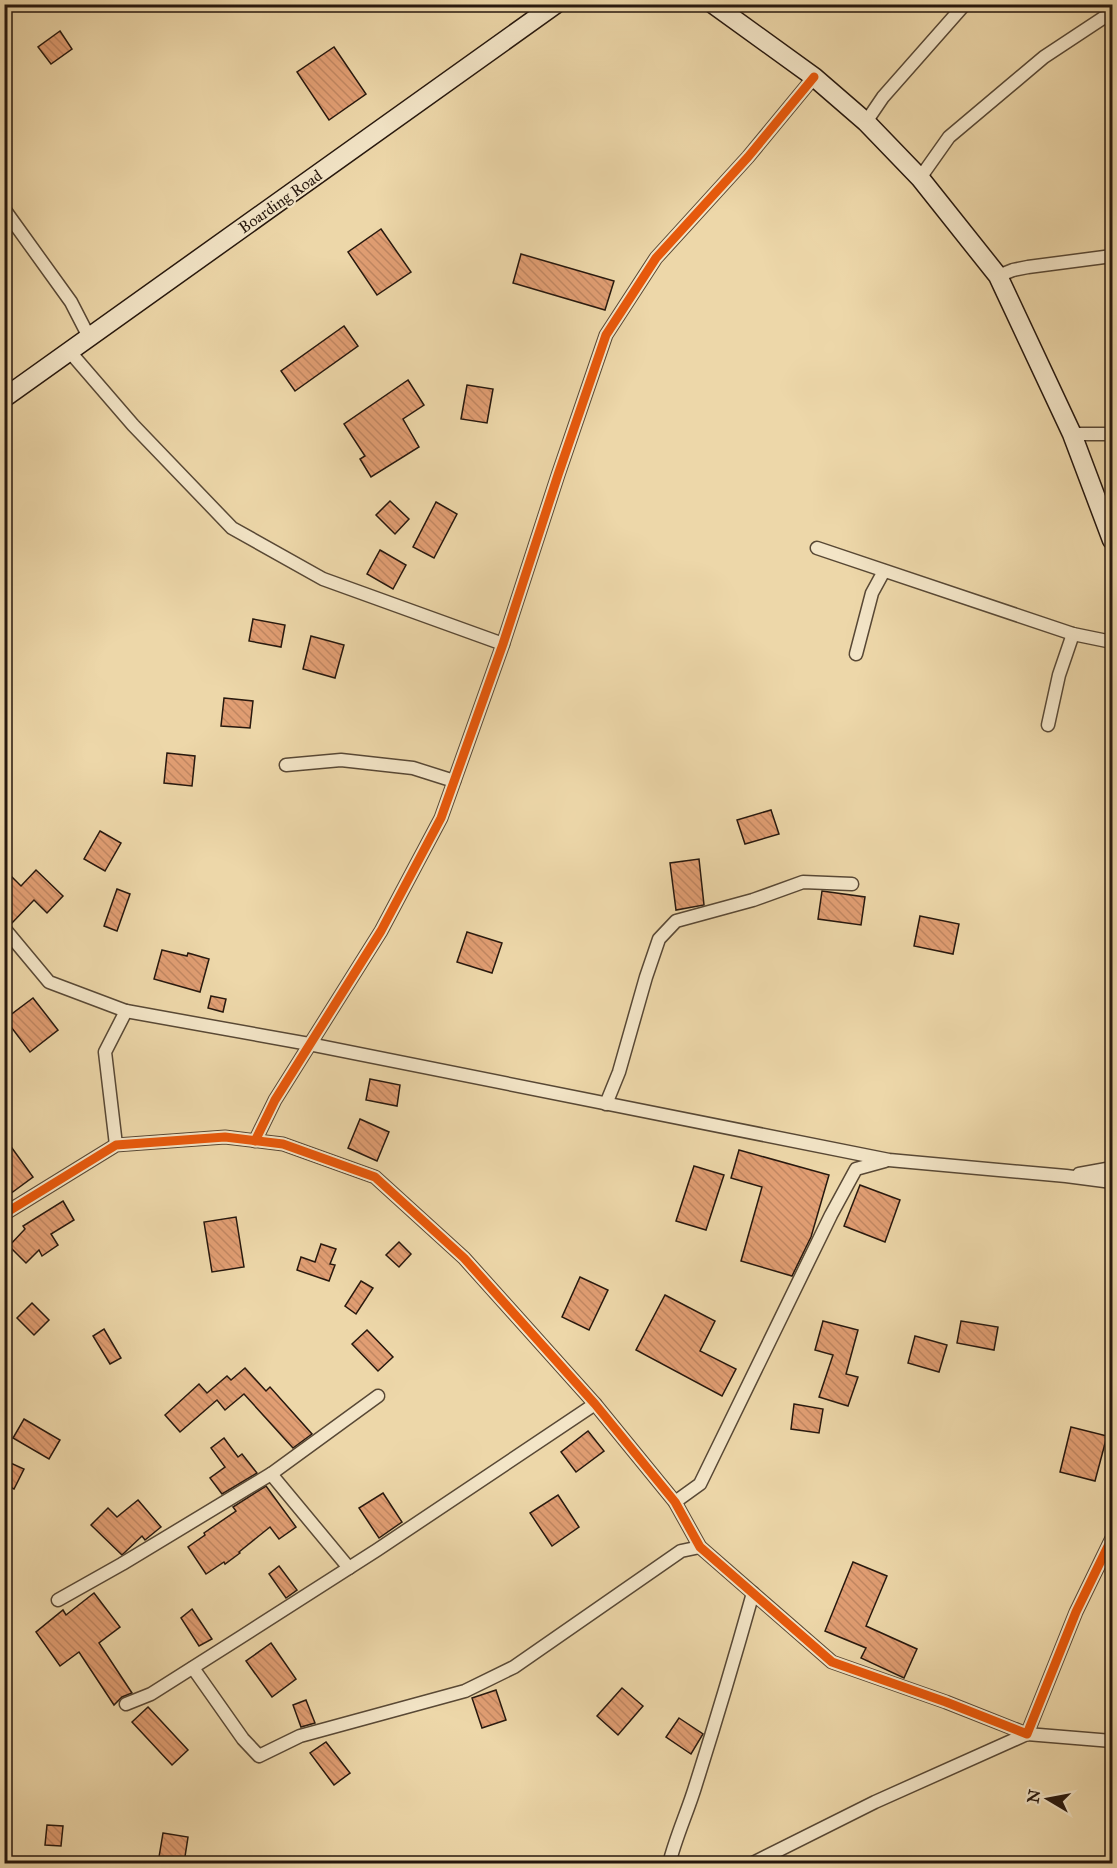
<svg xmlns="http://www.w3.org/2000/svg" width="1117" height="1868" viewBox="0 0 1117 1868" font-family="'IM FELL Great Primer',serif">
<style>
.building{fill:url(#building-back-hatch);stroke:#27180e;stroke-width:1.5}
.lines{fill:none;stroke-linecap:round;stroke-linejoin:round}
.minor-casing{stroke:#584835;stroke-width:15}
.secondary-casing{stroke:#27180e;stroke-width:21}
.minor{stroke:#f3e5c7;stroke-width:12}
.secondary{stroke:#f3e5c7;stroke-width:18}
.cycleway-casing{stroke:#f3e5c7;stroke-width:13}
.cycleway{stroke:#e8590c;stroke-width:9}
.labels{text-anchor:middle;stroke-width:4.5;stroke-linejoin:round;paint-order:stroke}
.street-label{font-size:16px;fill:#27180e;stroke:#f3e5c7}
</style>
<defs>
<pattern id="building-back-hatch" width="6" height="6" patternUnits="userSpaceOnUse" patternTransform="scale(1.5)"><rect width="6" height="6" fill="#e19e73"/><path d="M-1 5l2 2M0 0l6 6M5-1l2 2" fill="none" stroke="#c18762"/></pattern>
</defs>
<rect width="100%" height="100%" fill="#edd7a9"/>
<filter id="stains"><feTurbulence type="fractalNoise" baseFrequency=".00333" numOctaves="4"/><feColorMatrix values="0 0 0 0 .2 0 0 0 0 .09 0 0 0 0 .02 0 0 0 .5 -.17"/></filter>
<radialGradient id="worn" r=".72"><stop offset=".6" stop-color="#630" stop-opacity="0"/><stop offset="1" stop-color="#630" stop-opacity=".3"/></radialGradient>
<g class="building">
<polygon points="60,31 72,49 51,64 38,47"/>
<polygon points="334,47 366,94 329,120 297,72"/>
<polygon points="381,229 411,272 377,295 348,252"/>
<polygon points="521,254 614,281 605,310 513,283"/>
<polygon points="344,326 358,346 295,391 281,371"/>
<polygon points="408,380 424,405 403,419 419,447 371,477 360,459 365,456 344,424"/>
<polygon points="467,385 493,389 487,423 461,419"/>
<polygon points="390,501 409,519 395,534 376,515"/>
<polygon points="436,502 457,514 434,558 413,547"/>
<polygon points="380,550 406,565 393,589 367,574"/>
<polygon points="253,619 285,625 281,647 249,641"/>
<polygon points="311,636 344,645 335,678 303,669"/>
<polygon points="224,698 253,701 250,728 221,726"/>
<polygon points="167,753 195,756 192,786 164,783"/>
<polygon points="771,810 779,834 745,844 737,820"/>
<polygon points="100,831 121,843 105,871 84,859"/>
<polygon points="699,859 704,905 676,910 670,863"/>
<polygon points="4,869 21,886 36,870 63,896 47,913 34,900 12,923 4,916"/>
<polygon points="117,889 130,894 117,931 104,926"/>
<polygon points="822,891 865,897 861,925 818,919"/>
<polygon points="920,916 959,924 953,954 914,946"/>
<polygon points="467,932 502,943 492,973 457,962"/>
<polygon points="162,950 187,956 188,953 209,959 200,992 154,979"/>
<polygon points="211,996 226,999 223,1012 208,1008"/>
<polygon points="33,998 58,1030 30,1052 5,1019"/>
<polygon points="370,1079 400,1085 397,1106 366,1100"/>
<polygon points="360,1119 389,1132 377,1161 348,1148"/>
<polygon points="4,1137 33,1177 10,1194 4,1186"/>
<polygon points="739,1150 829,1175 811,1237 792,1276 741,1261 762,1187 731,1178"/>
<polygon points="694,1166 724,1175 706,1230 676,1221"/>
<polygon points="860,1185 900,1200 885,1242 844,1226"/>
<polygon points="63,1201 74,1220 51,1234 58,1245 42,1256 39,1250 26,1263 9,1246 25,1229 23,1226"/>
<polygon points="236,1217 244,1267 212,1272 204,1222"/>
<polygon points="399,1242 411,1254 399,1267 386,1255"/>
<polygon points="321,1244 336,1249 330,1264 335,1265 329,1281 297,1270 301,1257 315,1262"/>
<polygon points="580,1277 608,1290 589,1330 562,1317"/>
<polygon points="361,1281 373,1288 356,1314 345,1306"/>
<polygon points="665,1295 715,1321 700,1351 736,1369 722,1396 636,1350"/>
<polygon points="32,1303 49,1320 34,1335 17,1318"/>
<polygon points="823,1321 858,1330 846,1374 858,1377 848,1406 819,1397 833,1355 815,1350"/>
<polygon points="961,1321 998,1327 994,1350 957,1343"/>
<polygon points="104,1329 121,1358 110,1364 93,1336"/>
<polygon points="367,1330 393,1357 378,1371 352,1344"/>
<polygon points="915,1336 947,1345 939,1372 908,1363"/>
<polygon points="245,1368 266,1391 270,1387 312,1434 293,1448 244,1394 225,1410 217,1400 180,1432 165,1415 199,1384 207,1393 227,1376 231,1380"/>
<polygon points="794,1404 823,1409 819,1433 791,1429"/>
<polygon points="24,1419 60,1440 49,1459 13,1438"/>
<polygon points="1071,1427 1107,1436 1095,1481 1060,1472"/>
<polygon points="588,1431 604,1451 576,1472 561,1452"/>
<polygon points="224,1438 238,1457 242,1454 257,1473 222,1494 210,1478 225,1467 211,1448"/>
<polygon points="4,1460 24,1469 14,1489 4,1484"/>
<polygon points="266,1486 296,1527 279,1539 270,1527 239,1552 240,1553 225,1564 224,1562 206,1574 188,1547 205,1535 204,1533 236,1511 233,1507"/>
<polygon points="383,1493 402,1522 379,1538 359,1508"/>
<polygon points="558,1495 579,1527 552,1546 530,1513"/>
<polygon points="138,1500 161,1527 145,1540 142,1536 122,1555 91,1525 108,1508 117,1517"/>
<polygon points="853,1562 887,1576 866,1626 917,1649 904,1678 861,1658 866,1648 825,1631"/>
<polygon points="279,1566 297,1590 286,1598 269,1574"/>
<polygon points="94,1593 120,1627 99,1643 132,1693 122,1697 114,1705 79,1652 60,1666 36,1632 63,1610 66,1615"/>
<polygon points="192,1609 212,1639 199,1646 181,1618"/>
<polygon points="271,1643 296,1679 272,1697 246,1661"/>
<polygon points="622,1688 643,1706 618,1735 597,1716"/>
<polygon points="496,1690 506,1720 482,1728 472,1698"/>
<polygon points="306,1700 315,1723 301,1727 293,1705"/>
<polygon points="148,1707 188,1750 172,1765 132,1722"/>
<polygon points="679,1718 703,1734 691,1754 666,1737"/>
<polygon points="326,1742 350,1773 334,1785 310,1753"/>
<polygon points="47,1825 63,1826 61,1846 45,1845"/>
<polygon points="163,1833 188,1837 184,1863 158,1863"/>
</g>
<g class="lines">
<defs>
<g id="minor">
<polyline points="866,122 883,97 965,4"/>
<polyline points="920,178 949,137 1044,57 1103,18 1112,16"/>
<polyline points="4,209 71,302 89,337"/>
<polyline points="998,276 1013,270 1028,267 1112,256"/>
<polyline points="70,352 133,425 232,528 323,579 503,644"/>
<polyline points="1072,434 1112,434"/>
<polyline points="817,548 1073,634 1112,642"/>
<polyline points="856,654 872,593 884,571"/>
<polyline points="1048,725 1059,675 1073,634"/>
<polyline points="286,765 341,760 413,768 454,781"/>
<polyline points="4,928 49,982 126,1011 309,1044 889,1160 1066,1176 1112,1182"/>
<polyline points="606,1104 619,1072 646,977 659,939 676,921 753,900 803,882 852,884"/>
<polyline points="255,1141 275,1100 381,931 441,818 503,644 558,475 606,335 656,258 748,157 814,77"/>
<polyline points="116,1145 105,1052 126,1011"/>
<polyline points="1079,1174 1112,1168"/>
<polyline points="4,1214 116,1145 225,1137 283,1144 375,1177 464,1258 595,1404 675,1502 700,1547 832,1662 946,1702 1027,1734 1076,1612 1112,1538"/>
<polyline points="271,1474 378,1396"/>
<polyline points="675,1502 700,1484 831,1215 856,1169 885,1161"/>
<polyline points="58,1600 122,1564 271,1474 349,1568"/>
<polyline points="193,1668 243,1739 259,1756 300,1736 465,1691 514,1667 681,1551 700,1547"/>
<polyline points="126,1704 151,1694 241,1637 377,1550 595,1404"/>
<path d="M669,1864C676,1836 688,1811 696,1784C716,1721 735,1657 753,1593"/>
<polyline points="751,1864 875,1802 1027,1734 1112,1741"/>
</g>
<g id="secondary">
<polyline points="713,4 814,77 866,122 920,178 998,276 1072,434 1112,540"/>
<polyline points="4,398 556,4"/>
</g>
</defs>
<use href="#minor" class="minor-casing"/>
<use href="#secondary" class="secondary-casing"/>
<use href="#minor" class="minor"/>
<use href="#secondary" class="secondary"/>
<defs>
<g id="cycleway">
<polyline points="255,1141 275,1100 381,931 441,818 503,644 558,475 606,335 656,258 748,157 814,77"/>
<polyline points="4,1214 116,1145 225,1137 283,1144 375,1177 464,1258 595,1404 675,1502 700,1547 832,1662 946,1702 1027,1734 1076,1612 1112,1538"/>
</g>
</defs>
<use href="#cycleway" class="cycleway-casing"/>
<use href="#cycleway" class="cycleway"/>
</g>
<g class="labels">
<g class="street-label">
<text transform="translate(280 201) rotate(-35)" y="6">Boarding Road</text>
</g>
</g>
<rect width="1117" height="1868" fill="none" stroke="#edd7a9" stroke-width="24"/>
<rect x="6" y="6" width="1105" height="1856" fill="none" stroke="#27180e" stroke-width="3"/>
<rect x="12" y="12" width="1093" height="1844" fill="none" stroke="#27180e" stroke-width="1.5"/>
<g transform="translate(1048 1799) rotate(280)" stroke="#f3e5c7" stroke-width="4.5" paint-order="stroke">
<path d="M0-4.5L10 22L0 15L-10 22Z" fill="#27180e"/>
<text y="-9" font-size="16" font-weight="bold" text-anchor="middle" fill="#27180e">N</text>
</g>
<rect width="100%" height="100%" filter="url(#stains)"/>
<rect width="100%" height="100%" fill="url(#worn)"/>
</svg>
